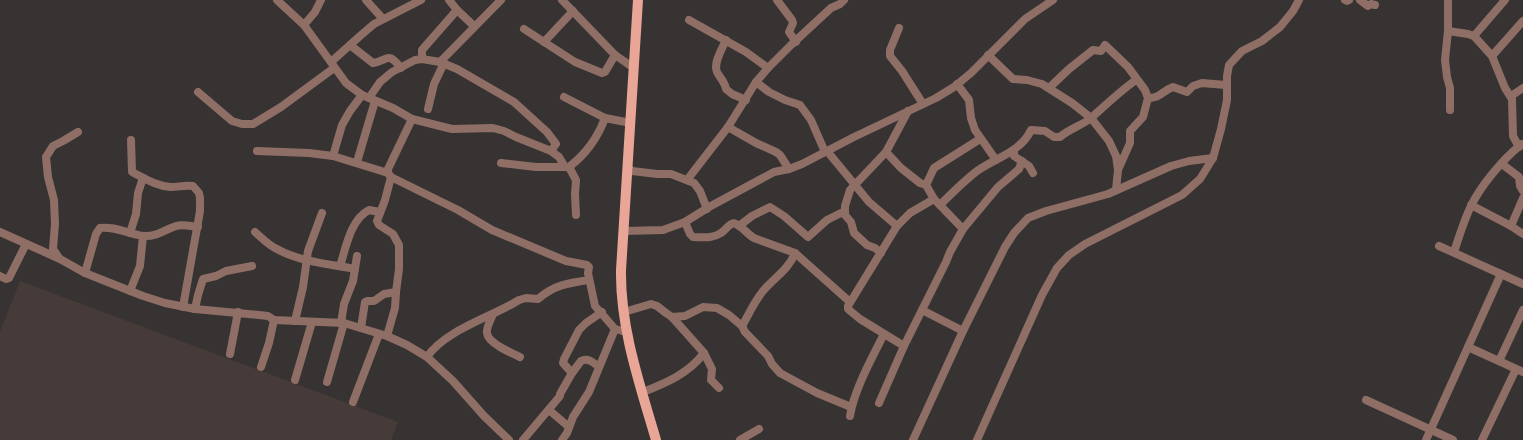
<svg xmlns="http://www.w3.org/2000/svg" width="1523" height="440" viewBox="0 0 1523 440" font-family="Jost,sans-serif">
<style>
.built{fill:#463b39}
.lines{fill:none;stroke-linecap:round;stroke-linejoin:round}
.minor{stroke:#8f6e66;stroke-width:8}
.major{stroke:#e9a696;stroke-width:10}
</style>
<rect width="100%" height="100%" fill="#373332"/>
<polygon class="built" points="20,281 398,422 391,440 0,440 0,332"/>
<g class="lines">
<g class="minor">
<polyline points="277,0 304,25 346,83 362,95 393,108 412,119 452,129 493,128 504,131 516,137 551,151 559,157 565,167"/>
<polyline points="366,0 383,19"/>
<polyline points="449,0 457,10 474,26"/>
<polyline points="562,0 615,55 634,68"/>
<polyline points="777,0 792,20 793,23 789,32 796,42"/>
<polyline points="1345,0 1347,1 1349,0"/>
<polyline points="1360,0 1368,6 1371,4 1375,5"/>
<polyline points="1448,0 1448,31 1445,60 1447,77 1450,88 1450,110"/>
<polyline points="689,20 746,52 768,68"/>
<polyline points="304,25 315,12 321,0"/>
<polyline points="899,28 890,50 890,56 902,71 923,104"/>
<polyline points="524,29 575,62 602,73 605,72 615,55"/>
<polyline points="1448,31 1468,34 1474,36 1492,56 1505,88 1512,99 1513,136 1519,147"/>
<polyline points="1474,36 1505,0"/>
<path d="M726,40C722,49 713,63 717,72C720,78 725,82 726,89L732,94L746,100"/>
<polyline points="544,42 573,11"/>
<path d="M350,45L373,63C389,60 387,51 401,68"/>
<polyline points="988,55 1013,79 1027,80 1042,84 1072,103 1091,118 1109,141 1116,156 1118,170 1116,190"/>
<polyline points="1492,56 1523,21"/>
<polyline points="422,59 422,50 457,10"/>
<polyline points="331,62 360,36 374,24 421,0"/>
<polyline points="440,62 501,0"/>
<polyline points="756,82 769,92 785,100 800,105 811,120 825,152"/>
<polyline points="957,84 969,100 971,118 975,130 996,160"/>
<polyline points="1049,88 1069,69 1093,50 1101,51 1105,45 1128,67 1145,90 1148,98 1143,117 1130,131 1130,143 1118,170"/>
<polyline points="198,92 232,121 242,124 253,124 281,107 334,68"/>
<polyline points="1511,96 1523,88"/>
<polyline points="564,97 605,118 631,123"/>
<polyline points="369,98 380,82 392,72 415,60 422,59 440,62 457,69 514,102 547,132 556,144 551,151"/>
<path d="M1148,98C1161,98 1162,91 1173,87L1187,92L1193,86L1202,83L1226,85"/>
<polyline points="428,109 434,84 444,63"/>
<polyline points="412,119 388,169 388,173 391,177 458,210 492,230 566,261 587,265 589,267 588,273 595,306 615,329 626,332"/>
<polyline points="728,127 756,143 776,152 780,155 789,169"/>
<path d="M131,140L132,172C144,178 156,186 171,187C178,187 185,185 193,186L199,193L200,198V211L183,307"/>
<polyline points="1014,150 1014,156 1029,166 1033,173"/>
<polyline points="257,151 309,153 333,156 388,173"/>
<polyline points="827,151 869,202 897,226"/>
<polyline points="886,152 901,168 920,183 926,185 934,199 963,229"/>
<polyline points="333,156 342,125 350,111 362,95"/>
<polyline points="357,162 375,101"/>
<path d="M501,163L536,167H569C586,154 598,137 605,118"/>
<polyline points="1502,164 1519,177 1520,186 1523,191"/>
<polyline points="569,167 576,180 575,194 576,215"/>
<polyline points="628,167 632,171 657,174 671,174 694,183 700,191 707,209"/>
<polyline points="687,180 728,127 756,82 768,68 791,45 831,8 840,4 844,0"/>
<polyline points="926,185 934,168 980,139"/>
<path d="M940,205C952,193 964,181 977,171C995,158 1021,152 1031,130L1045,131L1054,137H1060C1069,129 1081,126 1091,118C1106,105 1120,91 1136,80"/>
<polyline points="1471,205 1511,226 1523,234"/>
<path d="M685,222L690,234L693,237C703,237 712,239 721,233C726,230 730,221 736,224C743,227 747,234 754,238L795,253L850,302"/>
<polyline points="739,226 752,216 770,207 784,216 808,237 827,220 845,211"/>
<polyline points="1511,226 1523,198"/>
<polyline points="624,231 663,230 685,222 709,207 774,172 789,169 802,164 854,137 936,98 954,87 971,73 1025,19 1053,0"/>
<polyline points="0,232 60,259 85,273 143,296 165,303 195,309 259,315 268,316 274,320 344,323 387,336 407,345 427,357 453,381 484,416 509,440"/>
<path d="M255,232C262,238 268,245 277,249C300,262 330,264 355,269"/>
<polyline points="130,233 136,214 138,193 143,178"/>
<polyline points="1439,246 1523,284"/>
<path d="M1454,252C1459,237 1464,220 1471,206C1481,185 1504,158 1522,144"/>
<polyline points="881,253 875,248 867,245 854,233 851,222 845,215 845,206 850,190 886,152 908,111"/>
<polyline points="59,258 53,249 55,224 54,200 48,177 46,157 53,146 63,141 78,132"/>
<path d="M340,266C346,248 350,220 369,210L380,212"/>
<path d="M85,273L96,234L100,228C115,226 128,234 143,236C157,237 164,230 176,226C183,224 190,226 198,227"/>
<polyline points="0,276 6,279 9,278 26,244"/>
<polyline points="130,291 140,266 143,236"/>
<polyline points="195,309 198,295 203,279 216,276 226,271 252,266"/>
<polyline points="922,310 946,262 950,252 963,229 998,187 1019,169 1022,161"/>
<polyline points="624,312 651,304 657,306 666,313 672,317 704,353 712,369 711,380 719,388"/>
<path d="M493,314C491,320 486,327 487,333C488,343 511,353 520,357"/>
<polyline points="672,317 685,316 703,307 717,308 729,315 742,326 745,332 768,356 772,364 780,373 817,393 851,407"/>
<polyline points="295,321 303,287 308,251 322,213"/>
<polyline points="341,323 344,304 353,281 357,256"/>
<path d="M742,326C749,314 754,302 763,291C774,278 789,269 795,253"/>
<polyline points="361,328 365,302 367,301 374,301 384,294 396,292"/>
<polyline points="387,336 395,308 396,292 399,269 399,245 393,234 379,225 377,221 385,200 391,177"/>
<polyline points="904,346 860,319 848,309 848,306 897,226 910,213 934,199"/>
<polyline points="1468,347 1523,372"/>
<polyline points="230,354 238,312"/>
<path d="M427,357C445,330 492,317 519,300L526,298L538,299C554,285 568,283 589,280"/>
<polyline points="1499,361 1523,310"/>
<polyline points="261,367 269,343 274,320"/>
<polyline points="572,373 563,363 564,359 579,330 586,323 602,312"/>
<polyline points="295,380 312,322"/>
<polyline points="327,382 344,323"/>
<path d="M643,392C666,383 688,374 704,353"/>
<polyline points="1366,400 1453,440"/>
<polyline points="353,402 379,334"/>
<polyline points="879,403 904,346 922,310 963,331"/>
<polyline points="549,410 569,427"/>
<path d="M850,416C854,390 872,358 884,334"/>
<path d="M523,440L560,396V394L572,373L581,361C588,357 594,363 599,367"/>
<polyline points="562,440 567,433 573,417 589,392 615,329"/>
<polyline points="740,440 759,429"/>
<polyline points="913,440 963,331 1005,247 1014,233 1028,218 1046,211 1108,194 1171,166 1189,161 1213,158"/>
<polyline points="977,440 1042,295 1057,268 1069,255 1085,244 1182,195 1200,179 1213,158 1221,129 1227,100 1227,76 1229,65 1242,51 1262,41 1280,27 1293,11 1299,0"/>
<polyline points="1426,440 1501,274"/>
<polyline points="1482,440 1516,369"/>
</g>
<path class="major" d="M638,0L621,270C620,328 640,385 656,440"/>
</g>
</svg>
